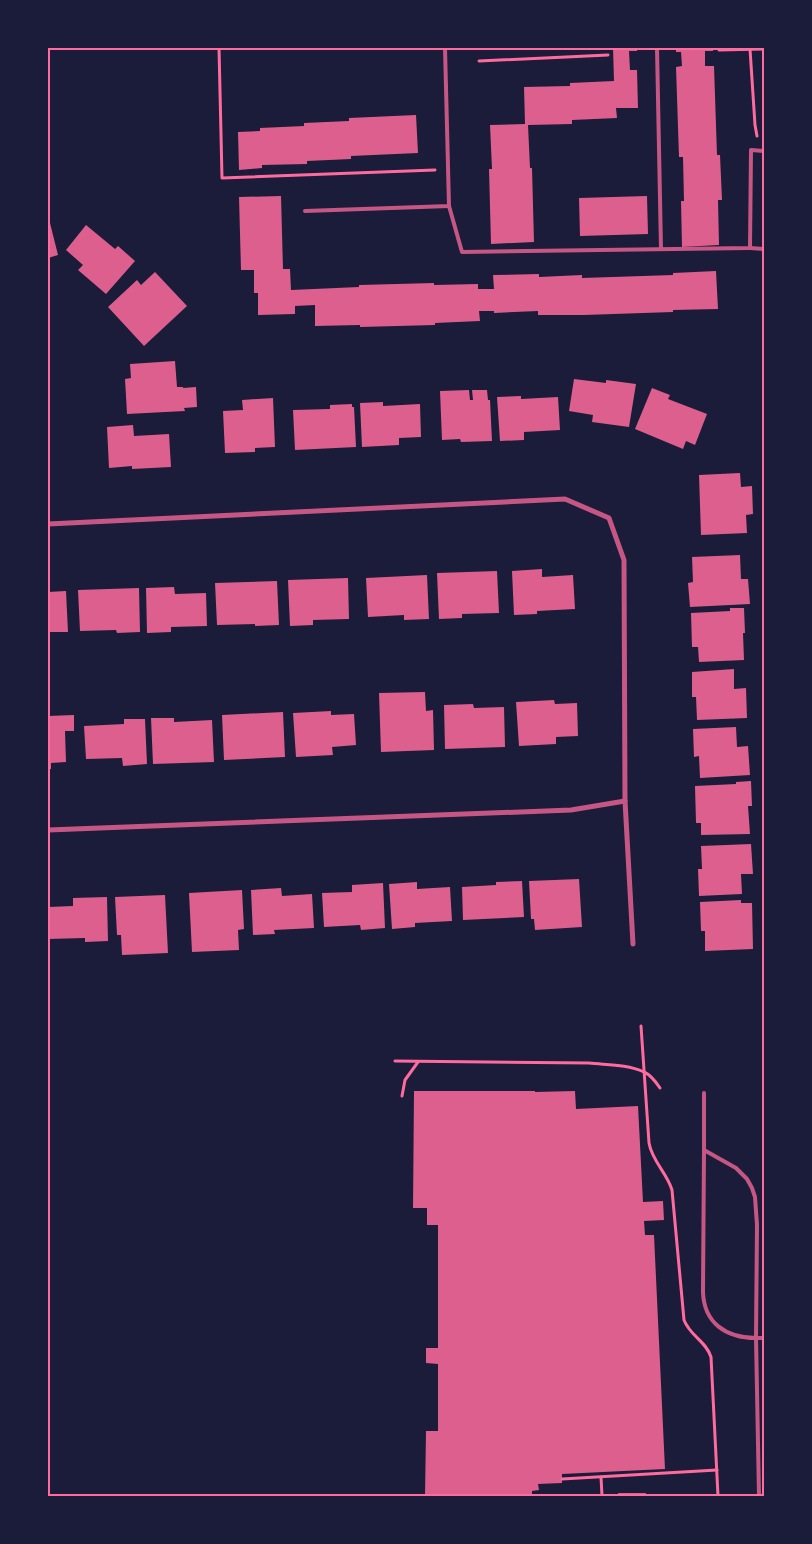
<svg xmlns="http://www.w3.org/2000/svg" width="812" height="1544" viewBox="0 0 812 1544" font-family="Mulish,sans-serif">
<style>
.building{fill:#dd5f8e}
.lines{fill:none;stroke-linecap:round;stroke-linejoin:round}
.path{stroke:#ff6b9d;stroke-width:3}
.service{stroke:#c65784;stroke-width:4}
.minor{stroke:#c65784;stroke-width:5}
.neatline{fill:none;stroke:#ff6b9d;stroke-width:2}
</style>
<rect width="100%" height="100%" fill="#1b1b3a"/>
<g class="building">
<polygon points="613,48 637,48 637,51 629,51 630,70 637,70 638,108 616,108 617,118 572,120 572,124 528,125 530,168 532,168 534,242 491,244 489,169 492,169 490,125 525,124 524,87 570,86 570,83 614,81"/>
<polygon points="676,48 713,48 713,51 705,51 705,66 714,66 717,155 720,155 722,200 718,200 719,245 682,247 681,201 684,201 683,157 679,157 676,67 682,66 681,52 676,52"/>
<polygon points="416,115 418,153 351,156 351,159 307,161 307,164 262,165 262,168 239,170 238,132 260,131 260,128 304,126 304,123 349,121 349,118"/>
<polygon points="281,196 283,269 290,269 291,290 359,287 359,285 434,283 434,285 478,284 478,289 494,289 493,275 539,274 539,277 582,275 582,278 673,275 673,273 716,271 718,309 673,310 673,312 584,315 538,315 538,311 494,313 494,311 479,311 480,321 435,323 435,325 360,327 360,325 315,326 315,305 295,306 295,314 258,315 258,293 254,293 254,270 241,270 239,197"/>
<polygon points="647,196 648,234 580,236 579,198"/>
<polygon points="48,215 58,255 48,258"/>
<polygon points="86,225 115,249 118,246 135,261 106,294 78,270 83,265 66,250"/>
<polygon points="155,272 187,306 144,346 108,307 137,280 141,285"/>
<polygon points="175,361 177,387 183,387 183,388 196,387 197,407 184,408 185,411 127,414 125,379 131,378 130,364"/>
<polygon points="574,379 606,383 606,380 636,384 629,427 592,422 593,415 569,411"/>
<polygon points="652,388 670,395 668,399 707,414 695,445 686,441 683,449 635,429"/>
<polygon points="469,390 470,400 473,400 472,390 487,390 488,400 490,400 492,441 461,442 460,439 442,440 440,391"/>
<polygon points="521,396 521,399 558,397 560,430 524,432 524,440 500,441 497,397"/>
<polygon points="273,398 275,447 255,448 255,452 225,453 223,411 243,410 242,400"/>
<polygon points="383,402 383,406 420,404 421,437 399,438 399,445 362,447 360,403"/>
<polygon points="352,404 352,407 354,407 356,447 295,450 293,410 330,409 330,405"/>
<polygon points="133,425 134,436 169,434 171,467 132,469 132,466 109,468 107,427"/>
<polygon points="740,473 741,487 752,486 753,514 746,515 747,533 701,535 699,475"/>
<polygon points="740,555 741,579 748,579 750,604 690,607 688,583 693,582 692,557"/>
<polygon points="542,569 542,577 573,575 575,609 537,611 537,614 514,615 512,571"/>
<polygon points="497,571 499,613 462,614 462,618 439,619 437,573"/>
<polygon points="427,575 429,619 404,620 404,615 368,617 366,578"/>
<polygon points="348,578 349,619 313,620 313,625 290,626 288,580"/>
<polygon points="277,581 279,625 255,626 255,624 217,625 215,583"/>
<polygon points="174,587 175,594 206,593 207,626 171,627 171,632 147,633 146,588"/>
<polygon points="139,588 140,632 117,633 116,630 80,631 78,590"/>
<polygon points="66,591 68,632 48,632 48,592"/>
<polygon points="730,608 744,608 745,633 743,633 744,660 699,662 698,647 692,647 691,613 730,611"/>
<polygon points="734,669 734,689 746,688 747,718 697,720 696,697 692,697 692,672"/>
<polygon points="425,692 426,711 433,710 434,750 381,752 379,693"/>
<polygon points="554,700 555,704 577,703 578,736 556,737 556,744 519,746 516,702"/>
<polygon points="473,704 474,708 504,707 505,747 445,749 444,705"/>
<polygon points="331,711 331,715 354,714 356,745 332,747 333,755 296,757 293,713"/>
<polygon points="283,712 285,757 224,760 222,715"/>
<polygon points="74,715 74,731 65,731 66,762 51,763 51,769 48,769 48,716"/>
<polygon points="151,718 174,718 174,722 212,720 214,762 153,764"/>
<polygon points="124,719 145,719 147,764 123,766 122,758 86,759 84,726 124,724"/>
<polygon points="736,727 737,747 748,746 750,775 700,778 699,756 694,757 693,729"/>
<polygon points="751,781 752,806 748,806 750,834 701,835 701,823 696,823 695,786 736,784 736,782"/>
<polygon points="751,844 753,874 741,874 742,894 699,896 698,869 702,869 701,846"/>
<polygon points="579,879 582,927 535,930 534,919 531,919 529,881"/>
<polygon points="522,881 524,917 463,920 462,887 496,885 496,882"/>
<polygon points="417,882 417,889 450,887 452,921 415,923 415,927 392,929 389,884"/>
<polygon points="383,883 385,928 361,930 360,925 324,927 322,893 352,892 352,885"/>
<polygon points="281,888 282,896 312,894 314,928 274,930 275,934 253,935 251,890"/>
<polygon points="242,890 244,929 238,930 239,950 192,952 189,893"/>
<polygon points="165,895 168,953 122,955 121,935 117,935 115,897"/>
<polygon points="107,897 108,941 85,942 85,938 48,939 48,907 73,906 73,898"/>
<polygon points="741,900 741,903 752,903 753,949 705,951 705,931 701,931 700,902"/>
<polygon points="414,1091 535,1091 535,1092 575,1091 576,1109 638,1106 643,1202 663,1201 664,1220 644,1221 645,1235 654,1235 665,1469 562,1474 562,1483 538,1484 539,1490 532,1491 532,1496 425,1496 426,1431 438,1431 438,1364 426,1363 426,1348 438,1348 438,1225 427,1225 427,1208 413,1208"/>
<rect x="618" y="1493" width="28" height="3"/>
</g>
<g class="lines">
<g class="path">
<polyline points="219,48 222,178 435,170"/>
<polyline points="750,49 755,125 757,136"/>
<polyline points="719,50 764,49"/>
<polyline points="479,61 608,55"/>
<path d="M641,1026L649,1143C652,1161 667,1173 672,1190L684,1320C690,1336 706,1341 711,1357L718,1496"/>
<path d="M395,1061L589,1063C606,1065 627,1064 644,1072C651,1075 656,1082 660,1088"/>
<polyline points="402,1096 405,1080 418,1062"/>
<polyline points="601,1477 602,1496"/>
<polyline points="562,1479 717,1470"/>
</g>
<g class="service">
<polyline points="657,48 661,249"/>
<polyline points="449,206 462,252 750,248 751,150 764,151"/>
<polyline points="305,211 449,206 445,48"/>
<polyline points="750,248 764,249"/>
<path d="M704,1093V1150L736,1168L747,1179L752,1188L755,1197L757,1225L756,1338C726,1338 704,1323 703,1292L704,1150"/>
<polyline points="759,1496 756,1338 764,1338"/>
</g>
<g class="minor">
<polyline points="48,524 565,499 609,518 624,560 625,801 633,944"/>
<polyline points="48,830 571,810 625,801"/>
</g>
</g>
<rect width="812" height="1544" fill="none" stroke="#1b1b3a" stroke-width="98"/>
<rect x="49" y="49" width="714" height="1446" class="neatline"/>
</svg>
